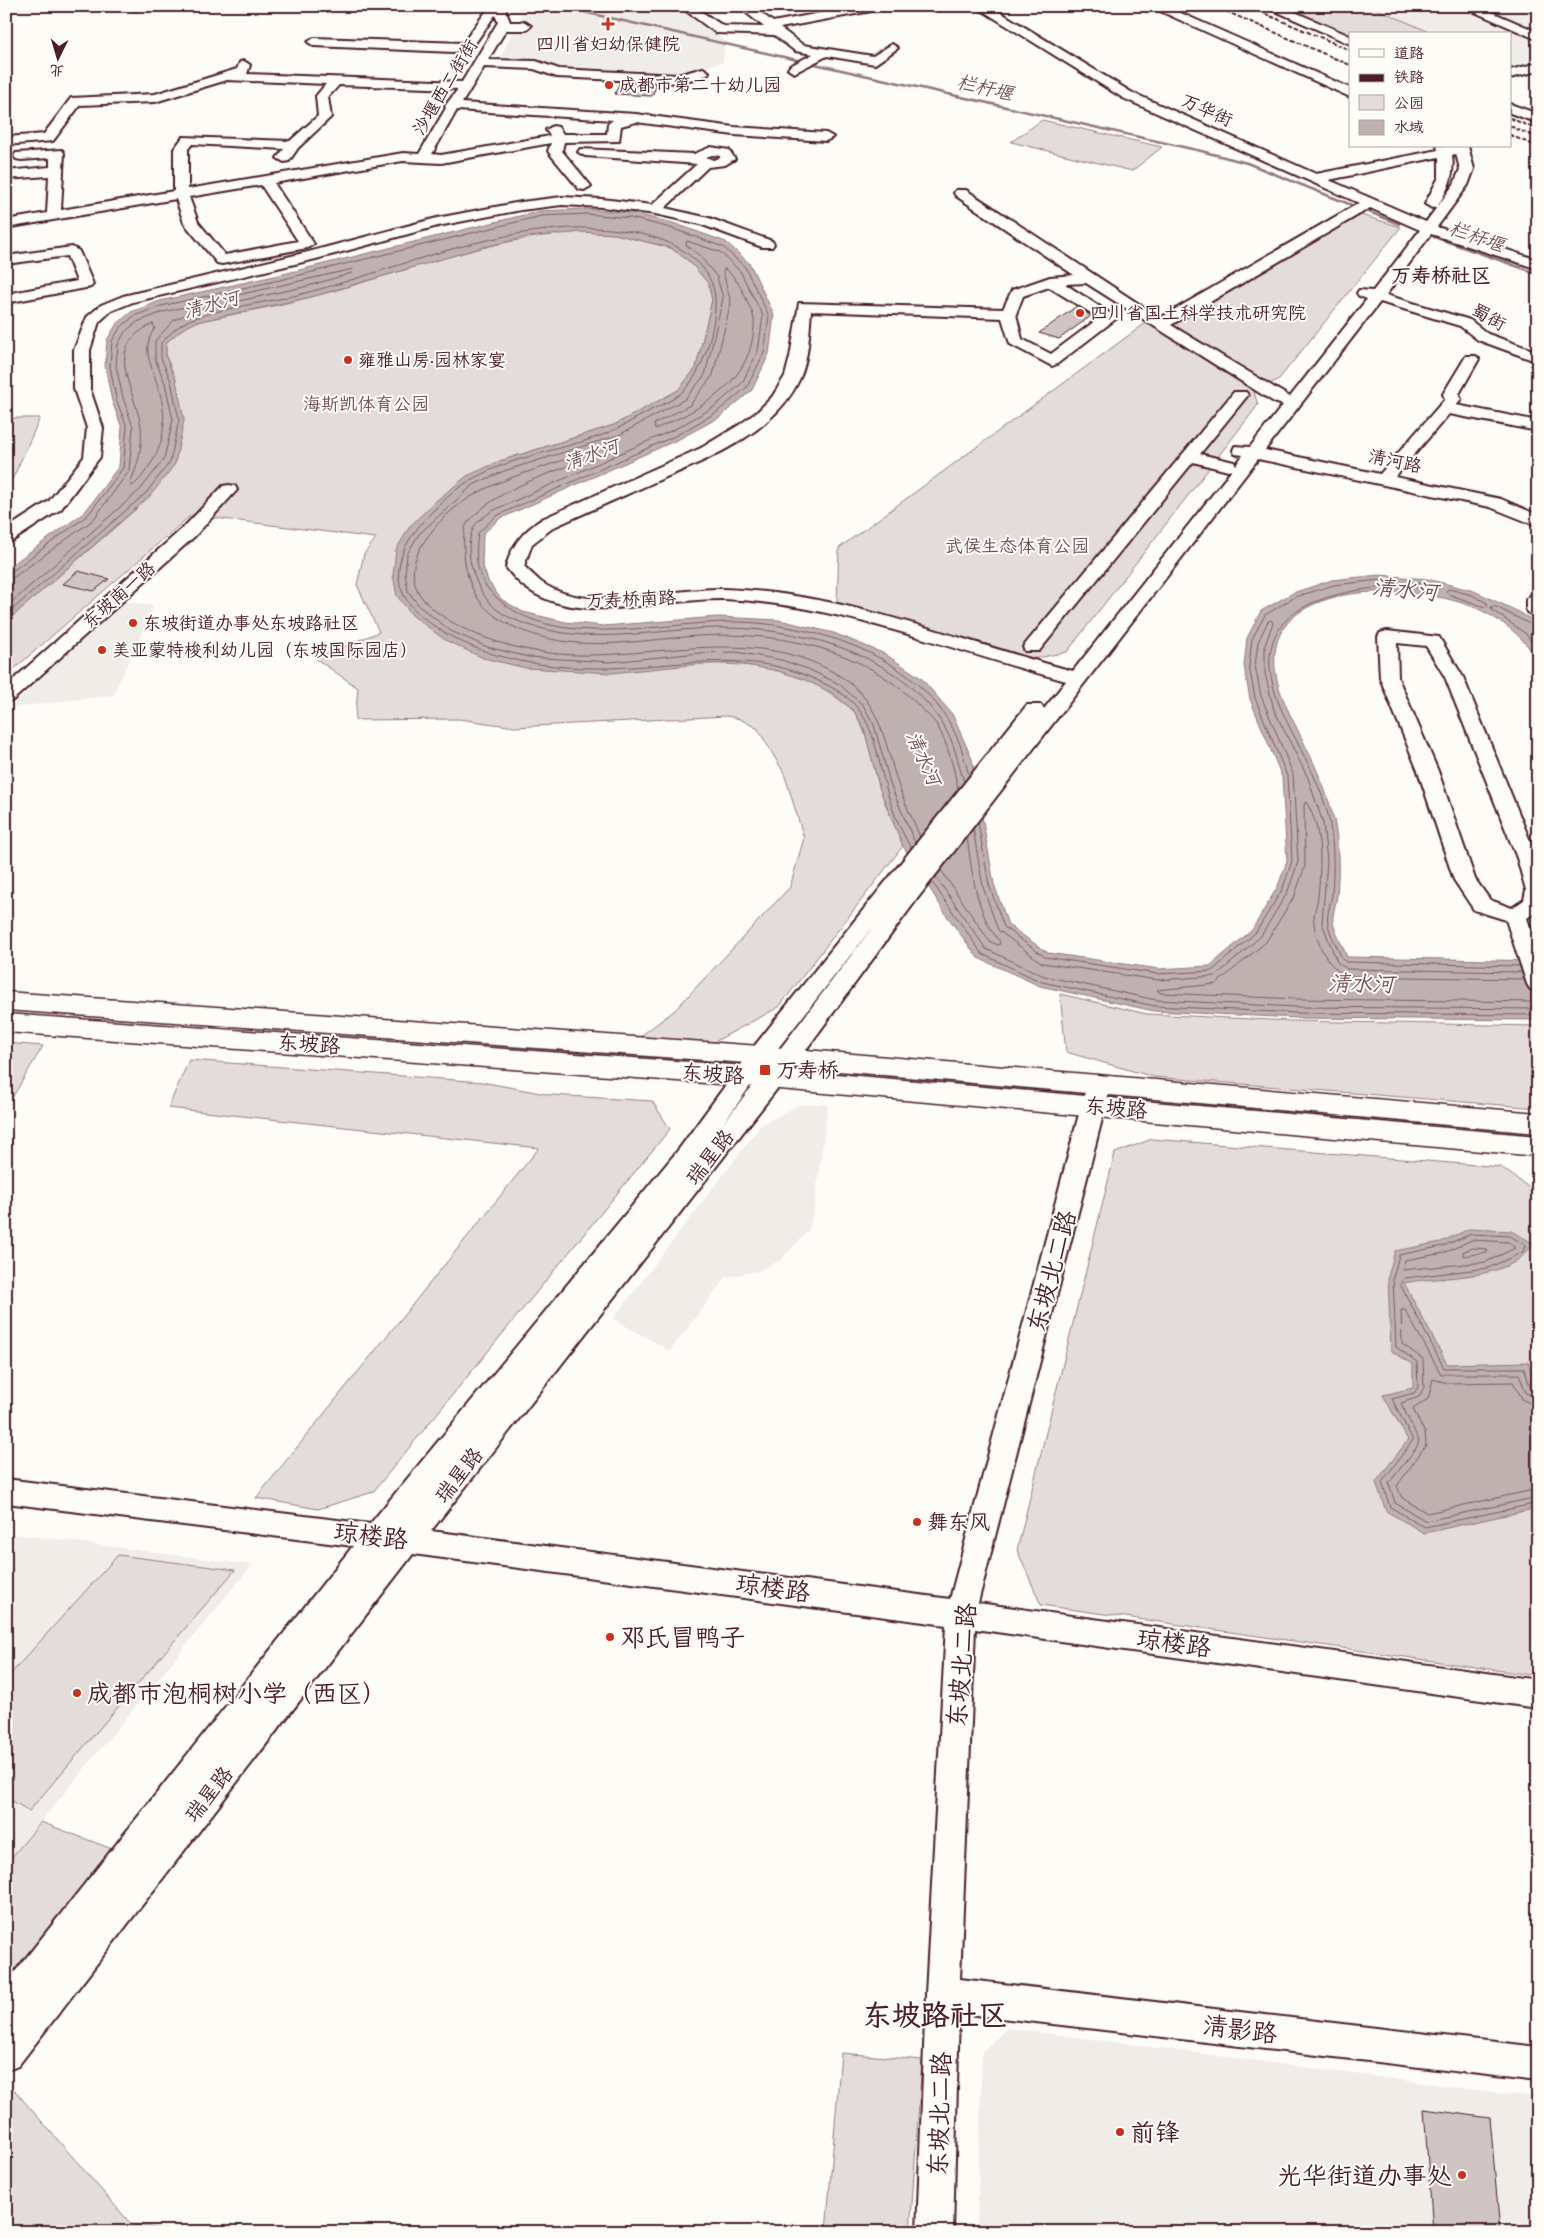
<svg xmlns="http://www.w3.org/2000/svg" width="1544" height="2238" viewBox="0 0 1544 2238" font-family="'Indie Flower','LXGW WenKai TC',sans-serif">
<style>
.built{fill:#f0ece8}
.green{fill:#e3dcda;stroke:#967e82}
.water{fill:#c0b1b1;stroke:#91777b}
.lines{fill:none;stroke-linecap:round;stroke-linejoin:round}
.shore{stroke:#795961;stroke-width:1}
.stream-far1{stroke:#91777b;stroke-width:2.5}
.stream{stroke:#91777b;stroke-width:3}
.building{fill:#d0c5c4;stroke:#4a1f2b}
.minor-casing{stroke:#4a1f2b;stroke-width:4}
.major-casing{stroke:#4a1f2b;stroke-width:3}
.minor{fill:#fdfcf7;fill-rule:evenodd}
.major{fill:#fdfcf7;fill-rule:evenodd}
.rail{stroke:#4a1f2b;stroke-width:2;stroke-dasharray:4.5 2;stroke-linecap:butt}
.poi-dot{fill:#c8321e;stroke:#fdfcf7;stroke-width:2}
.labels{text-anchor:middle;stroke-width:4;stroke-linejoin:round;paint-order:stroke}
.far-poi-label{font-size:18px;fill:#4a1f2b;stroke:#fdfcf7;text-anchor:start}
.far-street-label{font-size:18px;fill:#4a1f2b;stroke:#fdfcf7}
.far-park-label{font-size:18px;fill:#704e57;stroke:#fdfcf7}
.far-water-label{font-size:19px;font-style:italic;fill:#73525a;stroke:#fdfcf7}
.far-quarter-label{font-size:20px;font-weight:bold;fill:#4a1f2b;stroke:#fdfcf7}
.street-label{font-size:21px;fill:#4a1f2b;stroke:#fdfcf7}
.poi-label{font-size:21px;fill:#4a1f2b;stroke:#fdfcf7;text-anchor:start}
.water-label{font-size:22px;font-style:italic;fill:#73525a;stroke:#fdfcf7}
.near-street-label{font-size:25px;fill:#4a1f2b;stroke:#fdfcf7}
.near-poi-label{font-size:25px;fill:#4a1f2b;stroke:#fdfcf7;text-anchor:start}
.near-quarter-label{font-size:29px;font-weight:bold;fill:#4a1f2b;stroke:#fdfcf7}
</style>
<rect width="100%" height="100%" fill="#fdfcf7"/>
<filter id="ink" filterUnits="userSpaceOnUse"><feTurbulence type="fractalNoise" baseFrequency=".02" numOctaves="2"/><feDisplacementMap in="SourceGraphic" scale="10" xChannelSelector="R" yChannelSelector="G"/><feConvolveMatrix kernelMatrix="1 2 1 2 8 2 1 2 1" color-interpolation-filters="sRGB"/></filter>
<g filter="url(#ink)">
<g class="built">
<polygon points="526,6 673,6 725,41 723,62 671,76 556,71 552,65 498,62"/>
<polygon points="1370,6 1538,6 1538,61 1515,68 1510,66 1510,34 1434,34"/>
<polygon points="123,601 154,606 113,695 10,708"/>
<polygon points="828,1104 814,1208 809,1230 781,1260 758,1271 726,1277 670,1351 613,1319 762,1124 799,1105"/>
<polygon points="6,1533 252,1565 6,1864"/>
<polygon points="1007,2028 1538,2098 1538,2232 977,2232 982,2052"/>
</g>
<g class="green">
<polygon points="1280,6 1370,6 1434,34 1350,34 1350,36"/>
<polygon points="1042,120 1162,147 1132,171 1011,142"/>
<polygon points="1361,215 1401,227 1279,379 1254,392 1258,405 1067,652 1033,659 837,602 839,548 1147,322 1159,330"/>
<path d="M583,232L615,234L671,248L690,262L708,283L712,300L696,368L679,390L614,425L500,461L393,575L700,664C749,663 801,668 841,701C846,705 852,708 855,713C870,737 872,763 880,789C886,808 896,827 903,846L779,1007L714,1042L638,1038L674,1011L790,887L804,838L784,773L758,729L740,719L727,716L515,727L459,719L355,720L358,688L315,658L379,632L357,585L364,554L376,538L191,515L6,676V622L136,509L176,380L166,357V343L180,330L196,322C234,314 273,307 311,297C401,274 488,237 583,232Z"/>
<polygon points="6,418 40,418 13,478 6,478"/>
<polygon points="1060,994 1147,1014 1291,1021 1538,1026 1538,1108 1154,1077 1066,1052"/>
<polygon points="6,1043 43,1046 9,1103 6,1103"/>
<polygon points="189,1060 482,1082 551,1095 652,1101 670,1129 373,1492 318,1509 256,1498 539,1148 168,1108"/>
<polygon points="1152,1139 1501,1167 1531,1189 1538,1218 1538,1676 1041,1605 1017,1550 1115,1153"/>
<polygon points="118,1555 235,1570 29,1811 6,1797 6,1679"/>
<polygon points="41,1822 112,1849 6,1981 6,1864"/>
<polygon points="841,2053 922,2060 910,2232 826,2232"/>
<polygon points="9,2084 131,2224 179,2232 6,2232 6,2087"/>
</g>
<g class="water">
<path d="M586,209L632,213L673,223L726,242L750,264L774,315L769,354L752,390L720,417L679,439L499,519L483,534L482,563L488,581L501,599L523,612L565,622L604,626L717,617L779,620L834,633L885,654L921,678L952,714L972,759L994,884L1008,925L1048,953L1159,969L1210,966L1252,930L1278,886L1287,861L1282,777L1250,699L1244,666L1247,638L1261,611L1293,593L1332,580L1379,575L1427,579L1474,591L1519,612L1538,624V660C1523,638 1511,627 1488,614C1439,585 1292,574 1276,646C1269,681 1290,713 1304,743C1316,767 1328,794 1334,820C1339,844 1339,872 1337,896C1336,904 1332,914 1333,922C1335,933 1343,946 1347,957L1538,961V1020L1297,1018L1154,1011L1040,986L978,958L947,916L903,846L880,790L864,729L854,711L832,693L803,679L778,671L736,663L700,664L611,673L526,668L483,658L445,640L412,615L397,596L393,575L396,550L410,526L437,500L467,476L500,461L614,425L678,390L696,368L712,300L708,283L690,262L671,248L615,234L583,232L526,237L480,248L311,297L196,322L181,330L166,343V357L176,380L184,420L175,464L150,496L6,622V569L85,512L119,466L122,428L112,401L105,367L107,340L116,325L131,312L160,301L279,275L540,211Z"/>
<path d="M1469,1229L1511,1231L1533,1243C1513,1282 1442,1275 1404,1283L1447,1364L1528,1362L1538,1394V1508L1424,1533L1386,1511L1376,1482L1408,1440L1383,1395L1413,1388V1364L1391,1351L1388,1277L1395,1251L1441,1242Z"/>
</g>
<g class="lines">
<g class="shore">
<path d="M725,269C737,278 742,289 748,303C755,317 755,321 753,336C746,386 697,411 655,429L654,424L690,405L713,375L731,303L723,272Z"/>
<path d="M153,324L155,328C140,349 152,365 158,387C167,414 166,442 150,465C144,473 140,481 132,486L130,483C138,466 143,446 141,427C135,387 101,347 153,324Z"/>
<path d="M6,573L11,572L88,515L123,468L127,427L116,399L110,366L112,341L120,328L134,316L161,306L280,280L541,216L587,214L631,218L671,228L723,247L745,267L769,316L764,353L747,387L717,412L677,435L496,516L478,533C477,544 475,556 478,567C480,580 488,590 497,598C561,657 679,615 758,623C834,631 921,661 956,735C962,747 965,762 969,775"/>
<polyline points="6,579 14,577 93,520 129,471 133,427 123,398 116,366 118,344 125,332 137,322 163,312 353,269 352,273 308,286 193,311 174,320 155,341 155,359 165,383 173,420 164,459 141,489 6,607"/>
<polygon points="1412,582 1438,587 1439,589 1436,591 1411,587 1409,584"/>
<polygon points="1449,589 1472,595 1487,603 1488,606 1485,607 1448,594 1446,591"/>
<path d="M6,615L146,493L170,462L179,420L171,381L161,358V343C172,332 180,323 195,318C233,305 275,302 313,291C391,270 467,238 547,230C583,226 624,227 659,239C685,248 713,268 715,298C717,325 703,375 681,393C672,401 661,405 651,410C633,420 617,430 597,437C556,451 512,457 474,478C459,486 446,498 434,510C404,539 380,579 419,614C469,658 541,669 606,668C675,667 744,649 810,677C826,684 843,692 854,704C875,726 877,757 885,784C891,807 899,828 911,848"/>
<polyline points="1538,628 1494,606 1491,607 1492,610 1526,634 1538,651"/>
<path d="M978,822L989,885L1004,927L1045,957L1158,974L1212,971L1256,932L1283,888L1292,861L1287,776L1255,698L1249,666L1252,639L1265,615L1295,597L1334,585L1379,580L1396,581V586C1317,592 1239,613 1282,711C1297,745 1317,775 1327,811C1334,838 1334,866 1332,894C1331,904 1326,914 1328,924C1330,936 1338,947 1342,959L1346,962L1520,966"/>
<polyline points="973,829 983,887 998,930 1042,963 1158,980 1216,976 1261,936 1288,891 1298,862 1293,774 1261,696 1255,666 1258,642 1268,621 1271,620 1273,623 1265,645 1265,673 1274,710 1308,778 1323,823 1327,861 1322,923 1337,962 1347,969 1522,972"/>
<path d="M920,837C913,819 904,802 898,784C885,744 881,703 843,678C767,628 678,653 594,655C551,656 508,649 469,631C452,623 431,611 420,595C410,579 412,561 422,545C450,500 492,483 540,468C557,462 574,456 591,453V457C551,474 499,487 469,521C462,529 464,541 464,551C466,602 495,624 542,637C594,651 646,639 699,636C775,631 860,647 915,702C923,710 931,717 937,725C948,745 954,768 958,789"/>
<path d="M915,843L891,786L874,725L863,705L839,684L808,669L781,660L736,652L699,653L610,662L528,657L487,647L451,631L420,607L408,591L405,574L407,554L419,534L473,485L504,471L619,435L685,399L705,375L723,298L717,277L699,255L686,245L687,241L720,252L740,271L763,316L758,351L742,383L714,407L675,429L492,511C486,516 476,521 473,529C462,553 476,593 496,609C510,620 530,626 548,630C604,643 660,629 717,628C804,627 913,655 952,742C957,755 960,769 964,782"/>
<path d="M941,870L990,942L999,945L1000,942C976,914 972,872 967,837"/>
<polyline points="936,877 986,949 1044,976 1156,1000 1297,1007 1538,1009"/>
<polyline points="932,882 982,954 1042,982 1155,1006 1297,1013 1538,1015"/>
<path d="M1524,979L1348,976C1328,969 1316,943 1314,923C1313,914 1317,905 1318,897C1321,867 1323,827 1306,802L1304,805L1305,866L1295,895L1266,942L1216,984L1157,990L1160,993L1298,999L1538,1002"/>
<polygon points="1472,1240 1508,1242 1515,1248 1486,1262 1402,1270 1405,1260 1444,1253"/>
<polygon points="1473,1248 1486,1249 1488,1252 1463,1256 1463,1252"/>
<polyline points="1538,1392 1531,1389 1524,1368 1444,1368 1400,1284 1405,1278 1488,1268 1523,1252 1525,1245 1510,1236 1471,1234 1443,1246 1399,1255 1393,1278 1396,1347 1417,1362 1418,1387 1414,1393 1392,1399 1413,1440 1382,1482 1390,1507 1425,1527 1538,1503"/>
<polyline points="1538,1398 1526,1393 1519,1374 1441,1374 1405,1310 1401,1310 1402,1344 1423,1359 1424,1387 1419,1397 1401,1403 1419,1441 1417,1447 1389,1483 1395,1503 1426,1521 1538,1497"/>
<polyline points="1538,1406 1523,1400 1513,1382 1447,1383 1433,1379 1428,1399 1413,1409 1425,1433 1426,1445 1397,1486 1402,1498 1427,1513 1538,1489"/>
</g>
<g class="stream-far1">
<polyline points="557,6 1201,151 1247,163 1399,224"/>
<polyline points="1434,237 1533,272"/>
</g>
<polyline class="stream" points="1529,271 1538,274"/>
</g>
<g class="building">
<polygon points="620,82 657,84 652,96 615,94"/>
<polygon points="1077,306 1091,316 1059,339 1039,333"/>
<polygon points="78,571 109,579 94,591 63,584"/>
<polygon points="1424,2109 1490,2118 1500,2232 1433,2232"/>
</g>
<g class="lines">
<defs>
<g id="minor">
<polygon points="125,6 141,6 135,10"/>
<path d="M490,6H504L510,22H525L531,26L525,30H506L488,60L536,61L559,69L678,75L703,68L709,72L707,75L679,83L557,77L534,69L484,67L462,103L636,114L734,127L826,133L833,137L826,141L734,135L636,122L621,126L619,141L564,142L562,151L591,186L584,190L579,189L550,154L548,151L551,143L441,163L403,161L274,183L314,244L307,248L222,264L217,263L184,223L176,199L6,228V220L47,213L49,176L6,179V171L50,167V158L21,160L16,159L14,156L16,153L62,150L64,153L61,210L174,191V149L183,137L290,141L318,116L316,96L326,84L227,80L155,102L80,105L53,141L6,145V137L44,134L71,98L155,94L237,69L240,62L244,61L250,65L247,74L462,82L498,22L495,15L471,49L453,52L314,46L308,42L314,38L463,43ZM339,85L458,89L445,106L446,108L419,154L403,153L188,189V149L192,144L284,149L277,158L284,162L289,161L298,148L331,117L328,97ZM457,110L613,120L608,124L607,134H563L558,127L553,126L546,130L550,136L441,155L432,154ZM261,185L298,241L225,255L198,222L189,197Z"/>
<polygon points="679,6 693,6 723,26 764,27 738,6 752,6 773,22 857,6 883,6 877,10 780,28 803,45 873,56 892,44 898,48 875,64 827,56 794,73 788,69 790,66 813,54 795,51 774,35 716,33"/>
<path d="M975,6H990L1131,92L1316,174L1438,150L1437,146H1468L1474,169L1468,185L1437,227L1538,260V269L1431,234L1386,295L1470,320L1488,334L1538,352V362L1478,340L1460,326L1380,302L1265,450L1380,474L1445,399L1443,394L1466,356H1476L1479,359L1459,394L1461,399L1456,405L1538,421V431L1449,414L1395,477L1501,499L1538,515V526L1490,507L1258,459L917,899L780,1085L431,1531L950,1599L1087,1084L1091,1078L1099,1076L1107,1078L1111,1084L978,1603L1538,1680V1708L975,1629L960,1979L1538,2047V2081L959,2013L953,2232H917L926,1994L946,1625L413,1554L18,2066L6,2071V1983L353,1546L6,1503V1479L370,1524L679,1149L752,1049L1027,705H1041L1044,709L1066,681C953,651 841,604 724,599C656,597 554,636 506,567C512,544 523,532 542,519L701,448L739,425L757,412L772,397L785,376L790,357L799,303L1003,309L1012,290L1050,277L1074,275L956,196L954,193L956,190H966L1160,318L1359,203L1123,98ZM1456,154L1460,169L1454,184L1426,222L1329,180L1439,157V177L1425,204L1432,208L1437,207C1448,190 1455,175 1452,155ZM1370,208L1420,230L1373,291L1359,290L1357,293L1359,296L1367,299L1290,397L1171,325ZM1086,283L1274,402L1283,405L1250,447L1235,446L1233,450L1235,454L1243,455L1236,465L1234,462L1200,454L1248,395L1246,392H1234L1023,647L1025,651H1039L1193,462L1228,471L1232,470L1073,671C959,641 843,592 723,589C669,587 588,616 541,582C535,577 529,571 524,566L532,544L554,527C585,513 616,499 648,485C702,461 774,436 800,378C809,357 809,333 811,311L1002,318L1010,344L1052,366L1057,364L1117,318L1065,284ZM1049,287L1099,318L1051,354L1022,339L1016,314L1023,296ZM875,924L723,1124L768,1061Z"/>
<polygon points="1149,6 1165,6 1350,88 1350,97"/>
<polygon points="1264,6 1281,6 1350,36 1350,44"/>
<polygon points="1461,6 1478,6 1538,32 1538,40"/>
<polygon points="1538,63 1538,71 1510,78 1510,70"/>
<polygon points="1510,104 1538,114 1538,123 1510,113"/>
<path d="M711,147L729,150L735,159L725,165L708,167L665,208L709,218L772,241L774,244L772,247H762L700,224L655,214L602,207L562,205L521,210L438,226L316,259L133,302L111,311L99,322L90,350V389L103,428L100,457L61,509L12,541L6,542V529L49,501L84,457L87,428L74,389V350L87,317L101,305L123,296L308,252L437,218L521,202L562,197L602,199L652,205L697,164L585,156L578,152L580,149L694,154ZM712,155L720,156V158L713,160L706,157Z"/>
<polygon points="72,247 79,251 93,284 91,287 6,303 6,294 77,281 67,256 6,264 6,256"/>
<polygon points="229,485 235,486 237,490 195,536 13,700 6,702 6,686 183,528 223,486"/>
<polygon points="1538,593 1538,617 1532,616 1526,610 1526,600 1532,594"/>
<path d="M1387,631L1439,637L1463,677L1537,858L1538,911L1527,918L1538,951V991L1530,989L1527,984L1506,920L1474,910L1454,880L1418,771L1380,678L1378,637L1380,633ZM1397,643L1426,646L1445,677L1517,858L1526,890L1524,900L1512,908L1490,900L1475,879L1438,771L1398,678Z"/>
</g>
<g id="major">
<polygon points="6,992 760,1046 1538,1113 1538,1133 760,1064 6,1010"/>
<polygon points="6,1014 746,1066 1538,1136 1538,1156 746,1086 6,1032"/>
</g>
</defs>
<use href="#minor" class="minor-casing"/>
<use href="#major" class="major-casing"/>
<use href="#minor" class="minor"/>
<use href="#major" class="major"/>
<g class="rail">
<polyline points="1214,6 1350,65"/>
<polyline points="1247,6 1350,50"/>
<polyline points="1510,118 1538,130"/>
<polyline points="1510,126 1538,138"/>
<polyline points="1510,135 1538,147"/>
</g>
</g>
</g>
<g class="poi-dot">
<path d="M605.5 16.5h5v5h5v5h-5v5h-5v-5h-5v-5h5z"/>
<circle cx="609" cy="85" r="5"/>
<circle cx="1080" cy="313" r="5"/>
<circle cx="348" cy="360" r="5"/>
<circle cx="133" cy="623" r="5"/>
<circle cx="102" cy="650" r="5"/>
<rect x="759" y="1064" width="12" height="12" rx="2.5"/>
<circle cx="917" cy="1522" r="5"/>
<circle cx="610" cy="1637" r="5"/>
<circle cx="77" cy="1693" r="5"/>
<circle cx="1120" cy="2132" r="5"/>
<circle cx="1462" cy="2175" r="5"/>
</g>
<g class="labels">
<g class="far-poi-label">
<text x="608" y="50" text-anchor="middle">四川省妇幼保健院</text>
<text x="619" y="91">成都市第二十幼儿园</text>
<text x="1090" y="319">四川省国土科学技术研究院</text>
<text x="358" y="366">雍雅山房·园林家宴</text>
<text x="143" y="629">东坡街道办事处东坡路社区</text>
<text x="112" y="656">美亚蒙特梭利幼儿园（东坡国际园店）</text>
</g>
<g class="far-street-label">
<text transform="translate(445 87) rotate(-59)" y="6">沙堰西二街街</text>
<text transform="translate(1207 110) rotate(24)" y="6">万华街</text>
<text transform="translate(1489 317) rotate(29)" y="6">蜀街</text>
<text transform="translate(1395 461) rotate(12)" y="6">清河路</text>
<text transform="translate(119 595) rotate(-42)" y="6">东坡南一路</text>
<text transform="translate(631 599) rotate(-2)" y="6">万寿桥南路</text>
</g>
<g class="far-park-label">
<text x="366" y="410">海斯凯体育公园</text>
<text x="1017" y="552">武侯生态体育公园</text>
</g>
<g class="far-water-label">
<text transform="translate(985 87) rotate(13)" y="7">栏杆堰</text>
<text transform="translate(1477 236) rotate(19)" y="7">栏杆堰</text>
<text transform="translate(211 304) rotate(-15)" y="7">清水河</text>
<text transform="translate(591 454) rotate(-19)" y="7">清水河</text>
<text transform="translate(924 758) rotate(66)" y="7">清水河</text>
</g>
<g class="far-quarter-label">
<text x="1441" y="282">万寿桥社区</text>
</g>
<g class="street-label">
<text transform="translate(309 1044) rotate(4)" y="7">东坡路</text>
<text transform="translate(713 1074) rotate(4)" y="7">东坡路</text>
<text transform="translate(1116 1108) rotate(5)" y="7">东坡路</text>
<text transform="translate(710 1157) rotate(-52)" y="7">瑞星路</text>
<text transform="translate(459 1475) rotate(-52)" y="7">瑞星路</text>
<text transform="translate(209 1794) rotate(-52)" y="7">瑞星路</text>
</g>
<g class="poi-label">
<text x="776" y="1077">万寿桥</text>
<text x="927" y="1529">舞东风</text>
</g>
<g class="water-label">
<text transform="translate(1405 589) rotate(5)" y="8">清水河</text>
<text transform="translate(1361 983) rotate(1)" y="8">清水河</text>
</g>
<g class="near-street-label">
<text transform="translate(1051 1271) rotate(-75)" y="9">东坡北二路</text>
<text transform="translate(371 1535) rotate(7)" y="9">琼楼路</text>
<text transform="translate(773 1587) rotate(8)" y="9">琼楼路</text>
<text transform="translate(1174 1642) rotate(8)" y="9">琼楼路</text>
<text transform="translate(961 1665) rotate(-85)" y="9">东坡北二路</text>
<text transform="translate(1240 2029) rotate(7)" y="9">清影路</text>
<text transform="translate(939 2114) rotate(-88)" y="9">东坡北二路</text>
</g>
<g class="near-poi-label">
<text x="620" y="1646">邓氏冒鸭子</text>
<text x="87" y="1702">成都市泡桐树小学（西区）</text>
<text x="1130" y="2141">前锋</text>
<text x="1452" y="2184" text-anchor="end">光华街道办事处</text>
</g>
<g class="near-quarter-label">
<text x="935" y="2025">东坡路社区</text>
</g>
</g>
<rect width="1544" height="2238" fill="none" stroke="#fdfcf7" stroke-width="25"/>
<rect x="12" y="12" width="1519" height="2213" fill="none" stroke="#4a1f2b" stroke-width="2" filter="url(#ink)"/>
<rect x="1349" y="32" width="162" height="115" fill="#fdfcf7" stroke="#b5a4a5"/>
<rect x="1359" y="49" width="25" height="8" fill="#fdfcf7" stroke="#b5a4a5"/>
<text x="1394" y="58" font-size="15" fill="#4a1f2b">道路</text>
<rect x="1359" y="74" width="25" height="8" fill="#4a1f2b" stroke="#b5a4a5"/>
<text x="1394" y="82" font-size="15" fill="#4a1f2b">铁路</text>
<rect x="1359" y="95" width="25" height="15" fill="#e3dcda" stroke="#b5a4a5"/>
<text x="1394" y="108" font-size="15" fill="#4a1f2b">公园</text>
<rect x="1359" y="120" width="25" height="15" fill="#c0b1b1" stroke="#b5a4a5"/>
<text x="1394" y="132" font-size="15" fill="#4a1f2b">水域</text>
<g transform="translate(58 58) rotate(185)" stroke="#fdfcf7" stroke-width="4" paint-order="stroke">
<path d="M0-4L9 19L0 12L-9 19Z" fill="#4a1f2b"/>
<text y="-8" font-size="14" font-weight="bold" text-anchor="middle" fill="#4a1f2b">北</text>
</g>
</svg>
